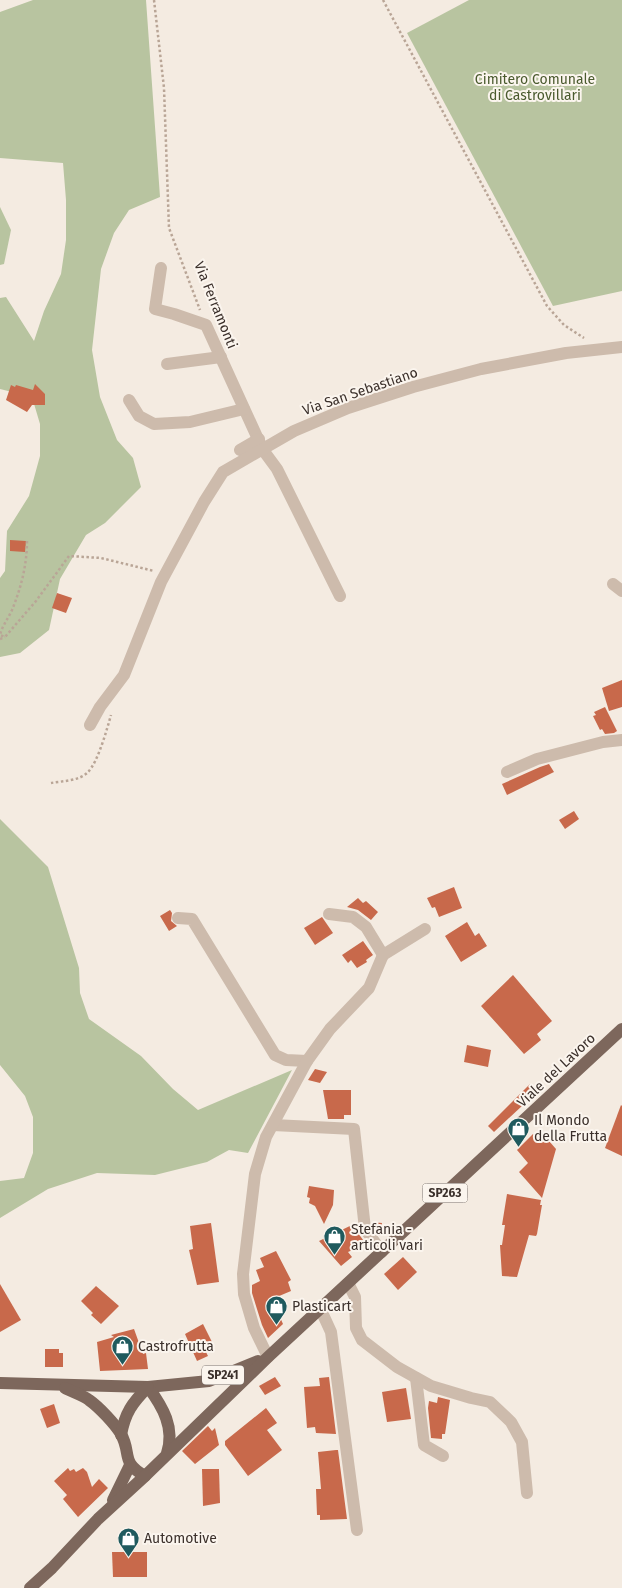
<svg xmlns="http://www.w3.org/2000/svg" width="622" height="1588" viewBox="0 0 622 1588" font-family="'Fira Sans',sans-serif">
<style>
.green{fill:#b8c4a0}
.building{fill:#c8694b}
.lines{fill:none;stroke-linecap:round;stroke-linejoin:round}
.path{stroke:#b9a596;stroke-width:2.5;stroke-dasharray:2.5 2.5;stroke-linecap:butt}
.minor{stroke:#cdbbac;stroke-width:12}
.major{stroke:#7d675c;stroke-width:12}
.labels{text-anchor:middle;stroke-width:4;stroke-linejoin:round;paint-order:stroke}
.shield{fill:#fbf5ee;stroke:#756b66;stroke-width:1}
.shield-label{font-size:12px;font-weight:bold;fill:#3b302b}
.park-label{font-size:14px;fill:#4a5a2e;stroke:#fbf5ee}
.street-label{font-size:14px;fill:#3b302b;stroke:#fbf5ee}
.poi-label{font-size:14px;fill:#3b302b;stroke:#fbf5ee;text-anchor:start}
</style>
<rect width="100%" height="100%" fill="#f4ebe1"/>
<g class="green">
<polygon points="33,0 146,0 160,197 129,210 114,233 101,269 92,350 100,397 117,440 133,458 141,487 105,523 86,535 60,579 49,630 20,653 0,657 0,578 5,571 7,531 29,496 40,456 40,424 32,397 0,389 0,298 6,297 34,341 44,311 61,274 66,240 66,200 63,163 0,158 0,12"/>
<polygon points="469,0 622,0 622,291 553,306 407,33"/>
<polygon points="0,207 11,230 4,264 0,265"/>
<polygon points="0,819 48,867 79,968 80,993 89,1019 141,1056 173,1089 198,1110 292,1070 248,1153 229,1150 207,1162 155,1175 97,1173 48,1189 0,1218 0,1181 24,1178 33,1153 33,1117 25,1096 0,1065"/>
</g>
<g class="building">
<polygon points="35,384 45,394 45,405 32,405 27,412 6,400 11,385 15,387 16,385 33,390"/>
<polygon points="10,540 26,541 25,552 10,551"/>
<polygon points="57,593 72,598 66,613 52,608"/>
<polygon points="622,680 622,707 609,711 602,688"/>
<polygon points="605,707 617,731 614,733 605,734 602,729 600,730 593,716 596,715 594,712"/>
<polygon points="549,764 554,772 507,795 502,784 540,767"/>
<polygon points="574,811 579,819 565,829 559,820"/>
<polygon points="454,887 462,908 439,917 435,907 432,908 427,898"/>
<polygon points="358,898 363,903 366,901 378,912 371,920 358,910 347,907"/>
<polygon points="170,910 172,913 171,921 177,926 169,931 160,916"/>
<polygon points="322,917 333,933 315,945 304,928"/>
<polygon points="467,922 475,936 479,933 487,946 461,962 445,936"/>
<polygon points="363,941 373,955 366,960 367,962 357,968 351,960 348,963 342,955"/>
<polygon points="513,975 552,1021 537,1034 541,1040 524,1054 481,1006"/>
<polygon points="467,1045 491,1050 488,1067 464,1062"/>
<polygon points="315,1069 327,1072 320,1083 308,1080"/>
<polygon points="530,1084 537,1092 494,1132 488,1126"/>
<polygon points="323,1090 351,1090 351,1115 344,1115 344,1119 328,1119"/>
<polygon points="621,1105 622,1106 622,1156 605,1148"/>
<polygon points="542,1133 556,1149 542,1198 519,1172 528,1163 517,1150 533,1134 537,1138"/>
<polygon points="309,1186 334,1190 333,1205 324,1224 315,1206 309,1203 310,1198 307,1197"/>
<polygon points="507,1194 541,1200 540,1205 542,1205 537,1234 536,1236 529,1235 517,1277 502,1276 500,1245 502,1245 505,1225 502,1225"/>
<polygon points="372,1222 382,1223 380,1236 373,1226"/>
<polygon points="211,1223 219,1282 197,1285 189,1250 193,1249 190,1226"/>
<polygon points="356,1223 358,1233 366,1244 348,1252 352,1257 341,1266 319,1241"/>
<polygon points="276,1251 291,1280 288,1282 291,1291 272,1299 283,1324 268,1338 262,1325 252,1293 252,1285 260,1281 256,1270 264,1267 260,1258"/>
<polygon points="403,1257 417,1272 398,1290 384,1274"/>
<polygon points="0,1284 21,1320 0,1332"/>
<polygon points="96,1286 119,1306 101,1324 91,1315 93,1313 81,1301"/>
<polygon points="203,1324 212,1342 203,1346 208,1356 197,1361 185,1334"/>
<polygon points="134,1329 143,1354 146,1353 148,1369 100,1371 97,1342 114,1337 111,1335"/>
<polygon points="45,1349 59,1349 59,1353 63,1353 63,1367 45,1367"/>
<polygon points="275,1377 281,1386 265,1395 259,1386"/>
<polygon points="329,1377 336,1434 316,1433 315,1427 307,1428 304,1387 320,1386 319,1378"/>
<polygon points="406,1388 411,1419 387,1422 382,1392"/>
<polygon points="438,1397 450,1400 445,1434 442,1434 442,1439 431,1438 428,1408 429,1401 437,1403"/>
<polygon points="54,1404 60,1423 47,1428 40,1409"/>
<polygon points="266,1408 277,1423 267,1430 282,1450 248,1476 225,1445 225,1441"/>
<polygon points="208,1426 212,1431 215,1428 219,1445 195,1464 182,1451"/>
<polygon points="336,1450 338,1450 347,1519 320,1520 320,1515 317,1515 316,1489 321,1489 318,1452"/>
<polygon points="68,1468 70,1471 74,1469 76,1472 83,1468 87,1472 92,1487 99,1479 108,1488 78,1517 63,1499 67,1495 54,1481"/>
<polygon points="202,1469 219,1469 220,1503 203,1506"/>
<polygon points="112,1552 147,1552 147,1577 113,1577"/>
</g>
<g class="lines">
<g class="path">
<polyline points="154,0 164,88 169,228 200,310"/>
<polyline points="383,0 547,306 564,325 584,338"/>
<path d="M27,541C27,565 21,588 12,610C8,619 2,626 0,635L5,637L36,601L69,556L101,558L154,571"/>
<polyline points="0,639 5,637"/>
<path d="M51,783C62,781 80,781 88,772C98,762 107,729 111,715"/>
</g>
<g class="minor">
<polyline points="161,268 155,309 174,314 206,325 263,450 277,469 340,596"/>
<polyline points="167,364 221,357"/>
<polyline points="129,400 139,416 154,424 190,422 244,409"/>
<polyline points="240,450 259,439"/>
<polyline points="613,584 622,591"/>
<polyline points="90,725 100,707 124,675 161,582 204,502 223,472 294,431 348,408 413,387 481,369 566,353 622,347"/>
<polyline points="507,772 537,759 603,742 622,740"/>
<polyline points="329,914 353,917 366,927 383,955"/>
<polyline points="178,918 192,919 275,1055 286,1060 307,1061"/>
<polyline points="383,955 425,929"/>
<polyline points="273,1125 354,1129 365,1229 382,1252"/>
<polyline points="348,1283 355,1297 356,1328 362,1340 397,1367 431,1386 471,1398 490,1402 511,1422 522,1442 527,1493"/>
<polyline points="320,1308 331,1332 357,1530"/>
<polyline points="268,1357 254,1328 244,1294 243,1274 255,1174 266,1137 307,1061 330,1029 369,988 383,955"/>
<polyline points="416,1378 424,1445 443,1456"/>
</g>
<g class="major">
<polyline points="0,1383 148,1387 209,1381 258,1361"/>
<path d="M148,1387C163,1407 175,1428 167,1453"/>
<path d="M65,1388C72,1392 83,1395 89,1400C99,1407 115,1424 121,1434C132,1454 120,1462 145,1476"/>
<path d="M121,1435C125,1413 132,1403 148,1387"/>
<polyline points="113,1500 130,1465"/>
<polyline points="30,1588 52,1568 98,1519 145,1476 268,1357 622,1029"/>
</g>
</g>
<defs>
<symbol id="shop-pin" viewBox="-11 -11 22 30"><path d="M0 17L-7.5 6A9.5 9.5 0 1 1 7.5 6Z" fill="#1f5a5e" stroke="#fbf5ee"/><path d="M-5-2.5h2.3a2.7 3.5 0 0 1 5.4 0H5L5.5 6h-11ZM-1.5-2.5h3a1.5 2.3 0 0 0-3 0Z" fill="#fff"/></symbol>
</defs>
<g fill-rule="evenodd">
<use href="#shop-pin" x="506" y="1116" width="25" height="34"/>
<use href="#shop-pin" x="322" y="1224" width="25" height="34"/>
<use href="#shop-pin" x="264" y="1294" width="25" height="34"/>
<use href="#shop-pin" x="110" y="1334" width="25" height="34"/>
<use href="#shop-pin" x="116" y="1526" width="25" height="34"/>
</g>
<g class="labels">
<g class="shield">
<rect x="422.5" y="1183.5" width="45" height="19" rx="4"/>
<rect x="202" y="1365.5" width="42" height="19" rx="4"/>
</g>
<g class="shield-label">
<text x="445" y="1197">SP263</text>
<text x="223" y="1379">SP241</text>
</g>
<g class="park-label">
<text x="535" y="84">Cimitero Comunale<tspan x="535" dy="16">di Castrovillari</tspan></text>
</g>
<g class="street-label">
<text transform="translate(216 305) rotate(68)" y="5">Via Ferramonti</text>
<text transform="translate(360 391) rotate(-19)" y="5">Via San Sebastiano</text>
<text transform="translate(556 1070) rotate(-43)" y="5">Viale del Lavoro</text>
</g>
<g class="poi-label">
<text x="534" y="1125">Il Mondo<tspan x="534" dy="16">della Frutta</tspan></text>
<text x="351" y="1234">Stefania -<tspan x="351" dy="16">articoli vari</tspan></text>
<text x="292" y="1311">Plasticart</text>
<text x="138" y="1351">Castrofrutta</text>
<text x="144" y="1543">Automotive</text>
</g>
</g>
</svg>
